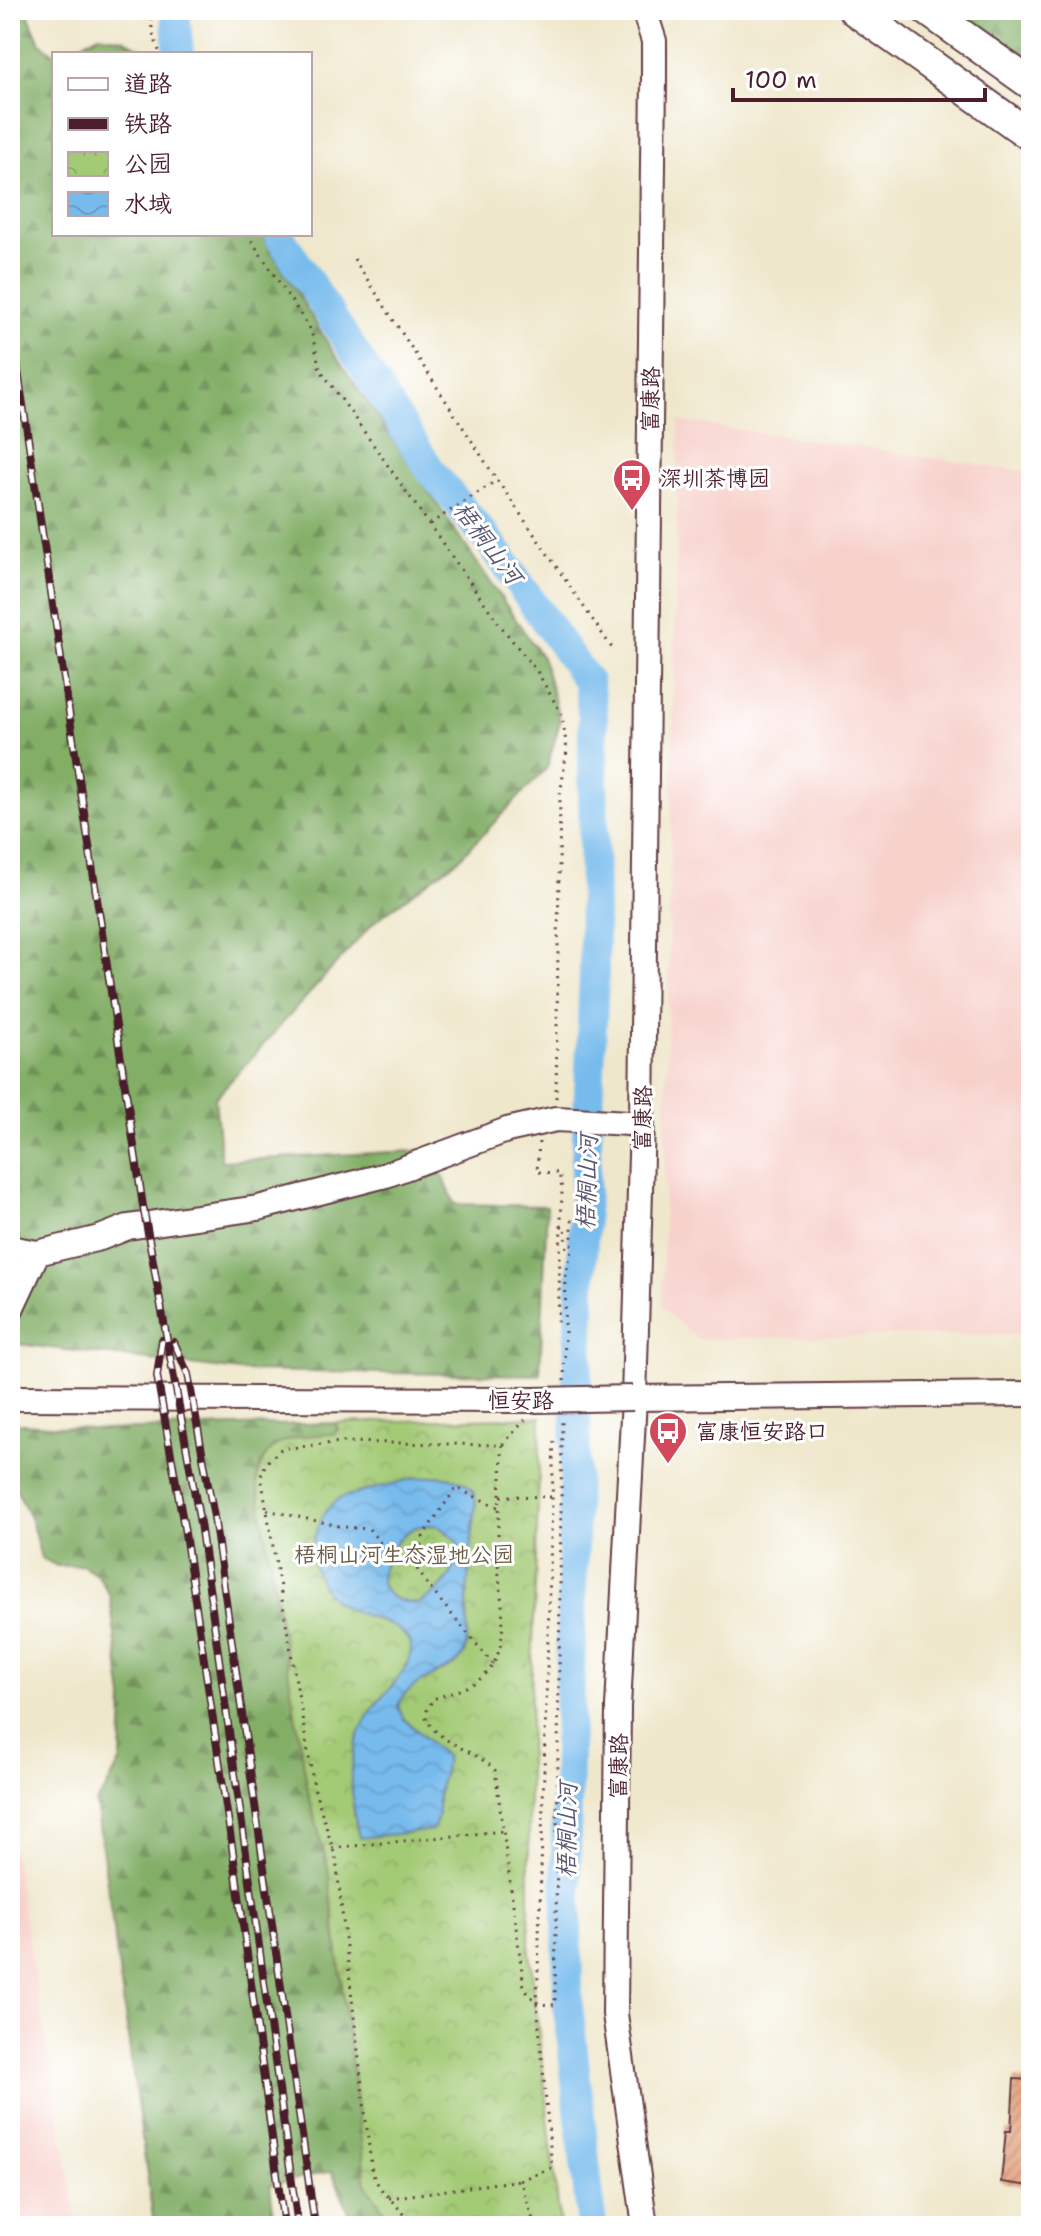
<svg xmlns="http://www.w3.org/2000/svg" width="1041" height="2236" viewBox="0 0 1041 2236" font-family="'Shantell Sans','LXGW WenKai TC',sans-serif">
<style>
.built{fill:#f7d0ca}
.forest{fill:url(#forest-firs);stroke:#666648;stroke-width:2}
.park{fill:url(#park-crowns);stroke:#767450;stroke-width:2}
.water{fill:url(#water-waves);stroke:#606d8c;stroke-width:2;fill-rule:evenodd}
.lines{fill:none;stroke-linecap:round;stroke-linejoin:round}
.river{stroke:#77bbed;stroke-width:30}
.building{fill:url(#building-hatch)}
.minor-casing{stroke:#633d43;stroke-width:28}
.major-casing{stroke:#633d43;stroke-width:34}
.path{stroke:#633d43;stroke-width:3;stroke-dasharray:2 6;stroke-linecap:butt}
.minor{stroke:#fff;stroke-width:24}
.major{stroke:#fff;stroke-width:30}
.rail-casing{stroke:#4a1f2b;stroke-width:8}
.rail{stroke:#fff;stroke-width:5;stroke-dasharray:15;stroke-linecap:butt}
.minor-bridge-casing{stroke:#633d43;stroke-width:28;stroke-linecap:butt}
.minor-bridge{stroke:#fff;stroke-width:24}
.labels{text-anchor:middle;stroke-width:6;stroke-linejoin:round;paint-order:stroke}
.street-label{font-size:22px;fill:#4a1f2b;stroke:#fff}
.poi-label{font-size:22px;fill:#4a1f2b;stroke:#fff;text-anchor:start}
.park-label{font-size:22px;fill:#695b45;stroke:#fff}
.water-label{font-size:24px;font-style:italic;fill:#5a566f;stroke:#fff}
</style>
<defs>
<pattern id="forest-firs" width="22" height="20" patternUnits="userSpaceOnUse" patternTransform="scale(2)"><rect width="22" height="20" fill="#82ae66"/><path d="M5 1l3.5 6h-7zM16 11l3.5 6h-7z" fill="#6c8d54"/></pattern>
<pattern id="park-crowns" width="20" height="18" patternUnits="userSpaceOnUse" patternTransform="scale(2)"><rect width="20" height="18" fill="#a3ca74"/><path d="M2 6a3 3 0 1 1 6 0M12 15a3 3 0 1 1 6 0" fill="none" stroke="#8ead65"/></pattern>
<pattern id="water-waves" width="16" height="10" patternUnits="userSpaceOnUse" patternTransform="scale(2)"><rect width="16" height="10" fill="#77bbed"/><path d="M0 5q4-4 8 0t8 0" fill="none" stroke="#68a0cb"/></pattern>
<pattern id="building-hatch" width="6" height="6" patternUnits="userSpaceOnUse" patternTransform="scale(2)"><rect width="6" height="6" fill="#e29b76"/><path d="M-1 1l2-2M0 6l6-6M5 7l2-2" fill="none" stroke="#b97e61"/></pattern>
</defs>
<rect width="100%" height="100%" fill="#fff"/>
<filter id="ink" filterUnits="userSpaceOnUse"><feTurbulence type="fractalNoise" baseFrequency=".0125" numOctaves="2"/><feDisplacementMap in="SourceGraphic" scale="16" xChannelSelector="R" yChannelSelector="G"/><feConvolveMatrix kernelMatrix="1 2 1 2 8 2 1 2 1" color-interpolation-filters="sRGB"/></filter>
<filter id="wash" filterUnits="userSpaceOnUse"><feTurbulence type="fractalNoise" baseFrequency=".006" numOctaves="4" result="noise"/><feDisplacementMap in="SourceGraphic" scale="32" xChannelSelector="R" yChannelSelector="G"/><feGaussianBlur stdDeviation="1.8" result="paint"/><feColorMatrix in="noise" values="0 0 0 0 0 0 0 0 0 0 0 0 0 0 0 0 0 1.4 0 .05"/><feComposite in="paint" operator="in"/></filter>
<g filter="url(#wash)">
<rect width="100%" height="100%" fill="#efe7cb"/>
<g class="built">
<polygon points="679,421 1031,472 1031,1334 697,1339 662,1307"/>
<polygon points="10,1834 78,2226 10,2226"/>
</g>
<g class="forest">
<polygon points="10,10 30,10 28,14 40,43 55,54 54,234 261,234 335,355 543,659 560,721 547,768 459,859 374,922 215,1098 221,1161 431,1150 455,1204 547,1206 540,1375 240,1371 10,1343"/>
<polygon points="956,10 1031,10 1031,60"/>
<polygon points="99,35 123,39 151,54 61,54"/>
<path d="M10,1423L104,1430L336,1423L338,1430L334,1435C295,1436 262,1437 257,1482L308,1791L328,1868L366,2184L395,2226H355L332,2171L270,2185L275,2226H154L96,1803L106,1789L121,1760L123,1699L110,1596L99,1577L83,1565L57,1566L41,1558L31,1520L10,1476Z"/>
</g>
<path class="park" d="M541,1417L529,1753V1944L560,2226H395L366,2184L328,1868L308,1791L257,1482C262,1437 295,1436 334,1434L338,1430L336,1423Z"/>
<path class="water" d="M439,1476C450,1477 467,1481 473,1491C478,1501 474,1518 473,1529C470,1553 468,1578 467,1603C467,1619 470,1637 464,1653C455,1675 413,1673 398,1706L403,1718L445,1756C447,1770 441,1777 439,1790C435,1806 443,1813 432,1830L359,1838C349,1793 345,1746 374,1707C388,1688 412,1670 411,1645C392,1606 336,1628 317,1574C312,1562 310,1552 314,1538C318,1522 326,1507 340,1498L414,1478ZM437,1525L457,1540C461,1570 443,1590 418,1604C381,1600 372,1585 390,1553C396,1542 405,1531 417,1527C423,1525 431,1525 437,1525Z"/>
<g class="lines">
<g class="river">
<polyline points="175,10 179,54"/>
<polyline points="278,234 431,471 493,546 588,682 593,716 594,974 577,1381 566,1836 568,2006 592,2226"/>
</g>
</g>
<g id="blocks">
<polygon class="building" points="1014,2079 1031,2080 1031,2186 1001,2182 1006,2131 1011,2131"/>
</g>
</g>
<g filter="url(#ink)">
<use href="#blocks" fill-opacity="0" stroke="#633d43" stroke-width="2"/>
<g class="lines">
<defs>
<g id="minor">
<polyline points="644,10 654,41 654,77 642,1121 634,1398 618,1707 615,2014 645,2226"/>
<polyline points="10,1248 37,1253 100,1238 128,1227 258,1208 386,1175 507,1130 556,1119 629,1123 642,1121"/>
<polyline points="10,1311 37,1253"/>
<polyline points="10,1398 534,1400"/>
<polyline points="633,1398 1031,1394"/>
</g>
<g id="major">
<polyline points="854,10 1031,136"/>
<polyline points="927,10 1031,84"/>
</g>
</defs>
<use href="#minor" class="minor-casing"/>
<use href="#major" class="major-casing"/>
<g class="path">
<polyline points="151,10 152,30 160,54"/>
<polyline points="247,234 311,330 320,369 500,625 538,673 562,715 567,750 560,795 556,1100"/>
<polyline points="354,259 497,480 612,648"/>
<polyline points="430,524 497,480"/>
<polyline points="539,1142 537,1172 559,1173 562,1189 558,1327"/>
<polyline points="561,1226 565,1226 567,1249 571,1250"/>
<polyline points="564,1381 566,1275 572,1250 572,1217"/>
<path d="M502,1445C502,1482 497,1520 498,1557C498,1592 512,1634 492,1666C480,1686 453,1692 433,1699L425,1714C433,1743 477,1750 495,1770L524,1987L537,2004L555,2005L562,1421"/>
<polyline points="501,1496 553,1497"/>
<polyline points="267,1510 344,1527 369,1529 393,1559 408,1563"/>
<polyline points="418,1553 424,1534 456,1488 500,1508"/>
<polyline points="417,1569 429,1587 493,1664"/>
<polyline points="332,1848 504,1831"/>
<polyline points="389,2198 520,2180"/>
<polyline points="415,2226 380,2188 372,2173 336,1859 314,1787 261,1476 266,1463 281,1449 341,1442 502,1445 525,1420"/>
<polyline points="535,2226 520,2180 552,2168 537,2004 554,1436"/>
</g>
<use href="#minor" class="minor"/>
<use href="#major" class="major"/>
<defs>
<g id="rail">
<polyline points="10,318 143,1206 200,1523 298,2226"/>
<polyline points="162,1340 157,1376 184,1527 236,1873 284,2226"/>
<polyline points="174,1342 188,1374 214,1517 315,2226"/>
</g>
</defs>
<use href="#rail" class="rail-casing"/>
<use href="#rail" class="rail"/>
<defs>
<polyline id="minor-bridge" points="534,1400 633,1398"/>
</defs>
<use href="#minor-bridge" class="minor-bridge-casing"/>
<use href="#minor-bridge" class="minor-bridge"/>
</g>
</g>
<defs>
<symbol id="bus-pin" viewBox="-11 -11 22 30"><path d="M0 17L-7.5 6A9.5 9.5 0 1 1 7.5 6Z" fill="#d1495b" stroke="#fff"/><path d="M-5-6H5V4H4V6H2V4H-2V6H-4V4H-5ZM-3.5-4V0h7V-4ZM-3.5 1.2v1.5H-2V1.2ZM2 1.2v1.5H3.5V1.2Z" fill="#fff"/></symbol>
</defs>
<g fill-rule="evenodd">
<use href="#bus-pin" x="610" y="456" width="44" height="60"/>
<use href="#bus-pin" x="646" y="1409" width="44" height="60"/>
</g>
<g class="labels">
<g class="street-label">
<text transform="translate(650 399) rotate(-89)" y="8">富康路</text>
<text transform="translate(642 1118) rotate(-89)" y="8">富康路</text>
<text x="521" y="1408">恒安路</text>
<text transform="translate(618 1766) rotate(-89)" y="8">富康路</text>
</g>
<g class="poi-label">
<text x="660" y="486">深圳茶博园</text>
<text x="696" y="1439">富康恒安路口</text>
</g>
<g class="park-label">
<text x="404" y="1562">梧桐山河生态湿地公园</text>
</g>
<g class="water-label">
<text transform="translate(488 543) rotate(53)" y="8">梧桐山河</text>
<text transform="translate(587 1182) rotate(-88)" y="8">梧桐山河</text>
<text transform="translate(567 1830) rotate(-89)" y="8">梧桐山河</text>
</g>
</g>
<rect width="1041" height="2236" fill="none" stroke="#fff" stroke-width="40"/>
<rect x="52" y="52" width="260" height="184" fill="#ffffff" stroke="#b7a5aa" stroke-width="2"/>
<rect x="68" y="78" width="40" height="12" fill="#ffffff" stroke="#b7a5aa" stroke-width="2"/>
<text x="124" y="92" font-size="24" fill="#4a1f2b">道路</text>
<rect x="68" y="118" width="40" height="12" fill="#4a1f2b" stroke="#b7a5aa" stroke-width="2"/>
<text x="124" y="132" font-size="24" fill="#4a1f2b">铁路</text>
<rect x="68" y="152" width="40" height="24" fill="url(#park-crowns)" stroke="#b7a5aa" stroke-width="2"/>
<text x="124" y="172" font-size="24" fill="#4a1f2b">公园</text>
<rect x="68" y="192" width="40" height="24" fill="url(#water-waves)" stroke="#b7a5aa" stroke-width="2"/>
<text x="124" y="212" font-size="24" fill="#4a1f2b">水域</text>
<path d="M733 88v12h252v-12" fill="none" stroke="#4a1f2b" stroke-width="4"/>
<text x="745" y="88" font-size="24" fill="#4a1f2b" stroke="#ffffff" stroke-width="6" paint-order="stroke">100 m</text>
</svg>
